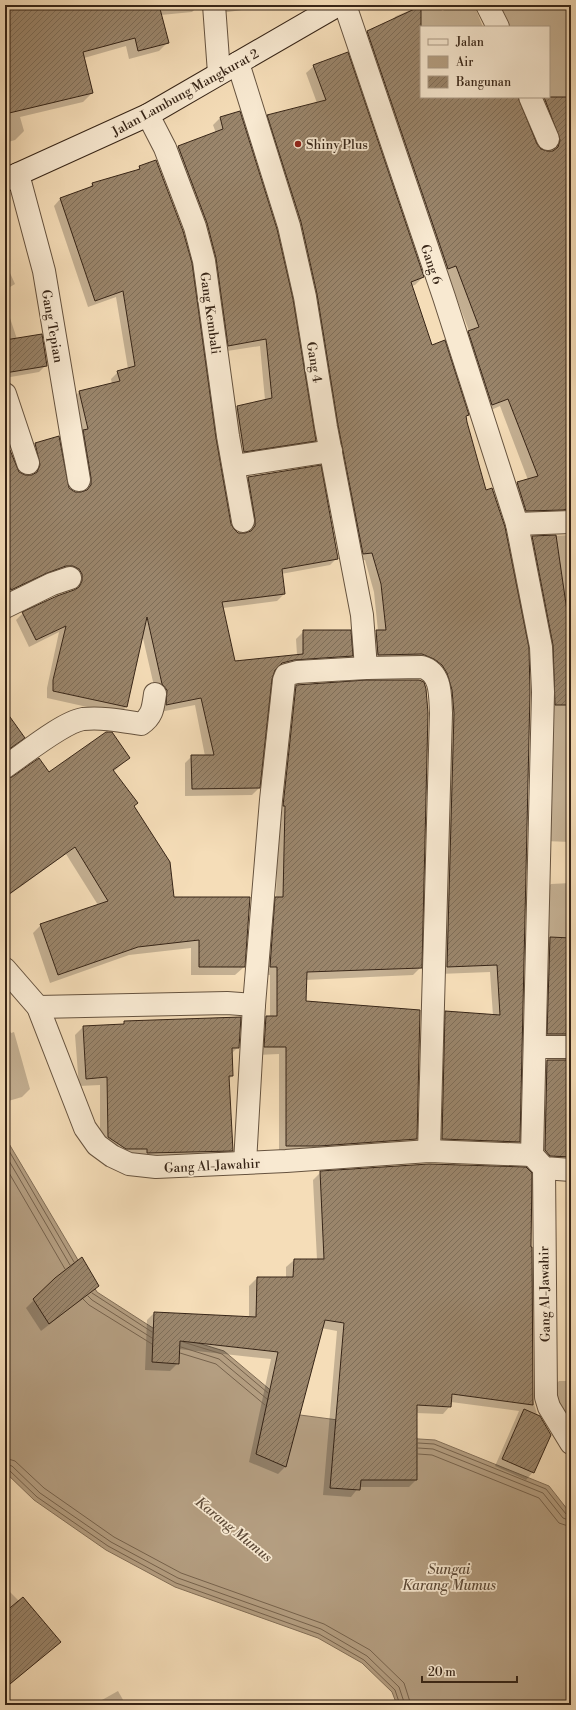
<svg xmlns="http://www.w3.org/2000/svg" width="576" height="1710" viewBox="0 0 576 1710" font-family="'Libre Bodoni',serif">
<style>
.water{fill:#b49e81;stroke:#826e57}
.shadow{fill:#0003;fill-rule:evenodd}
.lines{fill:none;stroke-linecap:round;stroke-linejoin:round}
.shore{stroke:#76624c;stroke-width:1}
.building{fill:url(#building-hatch);stroke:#372517}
.street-casing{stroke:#66533f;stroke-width:24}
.secondary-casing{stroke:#372517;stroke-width:24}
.street{stroke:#f8e9d1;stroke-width:22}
.secondary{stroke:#f8e9d1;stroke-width:22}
.poi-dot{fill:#8f2418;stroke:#f8e9d1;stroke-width:1.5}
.labels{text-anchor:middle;stroke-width:3.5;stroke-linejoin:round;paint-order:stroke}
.street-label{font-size:13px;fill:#372517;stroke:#f8e9d1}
.poi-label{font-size:13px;fill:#372517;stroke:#f8e9d1;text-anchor:start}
.water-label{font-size:14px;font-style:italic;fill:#5c4937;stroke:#f8e9d1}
</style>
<defs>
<pattern id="building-hatch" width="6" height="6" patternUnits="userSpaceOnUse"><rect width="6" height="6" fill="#9a856b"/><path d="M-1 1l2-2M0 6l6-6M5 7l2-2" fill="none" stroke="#7e6d57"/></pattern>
</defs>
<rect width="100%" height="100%" fill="#f5ddb8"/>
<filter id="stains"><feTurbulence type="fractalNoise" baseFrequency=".005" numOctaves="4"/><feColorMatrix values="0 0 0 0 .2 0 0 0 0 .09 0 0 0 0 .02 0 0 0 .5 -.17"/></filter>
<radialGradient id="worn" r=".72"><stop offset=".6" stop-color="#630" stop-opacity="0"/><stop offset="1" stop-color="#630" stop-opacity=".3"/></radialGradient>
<polygon class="water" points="5,1137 97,1292 156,1330 224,1351 300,1415 338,1420 388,1437 435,1440 549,1486 571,1514 571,1705 397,1705 392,1692 362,1663 318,1638 175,1587 106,1550 34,1500 5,1472"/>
<g class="shadow">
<polygon points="5,5 199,5 192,12 161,15 168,42 159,51 129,59 126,46 84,58 92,93 83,102 20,117 24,131 15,140 5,143"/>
<polygon points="213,5 278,5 221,13"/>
<polygon points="423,5 440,5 442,11 458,5 474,5 483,27 421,27 421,97 517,97 518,102 539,150 546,152 552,152 552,143 530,97 549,97 549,27 500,27 487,5 571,5 571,522 518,519 509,491 517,483 528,480 500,406 484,413 460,340 469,331 359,40 368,32 391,21 396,16"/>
<polygon points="314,66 423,277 415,285 411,286 431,346 468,415 465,417 519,1142 511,1149 435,1146 438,1020 446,1012 493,1016 490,972 439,974 441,683 370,662 369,638 378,631 374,592 365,560 356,561 260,124 268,116 317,103 306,73"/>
<polygon points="220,118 315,440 308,448 237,459 230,414 237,407 265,400 260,346 221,352 171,154 178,147 216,133 213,125"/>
<path d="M140,167L215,438L230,524L233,530L238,534L248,533L249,526L241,485L248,477L337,558L330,565L281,574L284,594L277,601L223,608L234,662L297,655L296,639L304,631L352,656L344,663L288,666L274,671L271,678L259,788L252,795L185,796V763L192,756H205L195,705L160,712L142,634L126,707L119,714L47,698V688L59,632L29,647L16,620L23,613L75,589V581L5,596V437L15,467L19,473L25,476H33V474L28,451L35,444L58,438L68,488L75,493L84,492L85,486L72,399L79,392L112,384L111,379L118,372L128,369L116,297L88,307L54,206L61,198L88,189L92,184L136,171ZM35,447H37L41,464Z"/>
<polygon points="5,262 15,284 5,290"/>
<polygon points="8,312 17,339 46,365 39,372 5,378 5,313"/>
<polygon points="571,535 571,842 544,841 524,545 532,537"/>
<polygon points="296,686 421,967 413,975 305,980 305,1002 416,1139 408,1147 279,1153 279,1054 257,1055 259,1025 266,1017 270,1017 270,975 262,975 268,906 276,899 278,813 289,694"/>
<polygon points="129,758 113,772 137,803 133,807 173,898 244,967 235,975 191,975 191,948 129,955 50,983 33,933 41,925 98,905 66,854 5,898 5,779"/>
<polygon points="571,883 571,1047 539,1043 543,893 551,884"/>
<polygon points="125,1022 238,1047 231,1054 232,1076 228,1080 232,1151 224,1158 139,1160 100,1145 100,1085 79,1086 75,1035 83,1027 122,1025"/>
<polygon points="5,1023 11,1033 14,1032 30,1089 22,1097 5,1102"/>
<polygon points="571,1059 571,1170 541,1164 539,1069 547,1060"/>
<polygon points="321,1172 530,1248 532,1397 537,1414 550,1435 533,1472 526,1480 495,1466 519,1411 451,1402 450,1406 443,1414 416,1413 416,1480 409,1487 359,1487 351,1497 323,1495 337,1331 321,1328 285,1467 278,1474 249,1462 271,1359 178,1349 178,1363 170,1371 145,1370 147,1320 154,1313 249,1317 249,1286 257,1278 286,1278 286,1267 294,1260 317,1260 313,1180"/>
<polygon points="55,1279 98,1286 41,1331 26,1308"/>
<polygon points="559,1381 571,1381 571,1421 560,1421 551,1389"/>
<polygon points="5,1587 60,1642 5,1689"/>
<polygon points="118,1691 126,1705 93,1705"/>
</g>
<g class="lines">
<g class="shore">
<polyline points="5,1144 74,1262"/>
<polyline points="5,1154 70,1265"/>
<polyline points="5,1166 65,1269"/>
<polyline points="92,1293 152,1332"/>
<polyline points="88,1296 92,1300 152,1338"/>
<polyline points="83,1299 89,1305 152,1344"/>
<polyline points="183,1342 222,1354 268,1393"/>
<polyline points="181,1347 219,1359 267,1399"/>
<polyline points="180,1353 216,1364 265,1405"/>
<polyline points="418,1443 434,1444 546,1489 566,1514 571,1516"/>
<polyline points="418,1448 433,1449 543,1493 563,1518 571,1521"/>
<polyline points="418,1454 432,1455 539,1498 559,1523 571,1527"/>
<polyline points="5,1458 15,1461 44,1488 114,1537 181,1573 324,1624 370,1650 404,1683 411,1705"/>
<polyline points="5,1464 12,1466 40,1493 111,1542 178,1578 321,1629 367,1656 399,1687 405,1705"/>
<polyline points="5,1469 9,1470 37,1497 108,1546 176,1583 319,1634 364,1660 395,1690 400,1705"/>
</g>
</g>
<g class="building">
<polygon points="5,5 159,5 169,43 138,51 135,38 83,52 93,93 5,114"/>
<polygon points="421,6 421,97 518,97 537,144 541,149 547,151 553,151 558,147 560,140 544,97 571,97 571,508 563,510 526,511 517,482 538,476 508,399 492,405 468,331 479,327 456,266 448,269 367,31"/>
<polygon points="348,52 424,277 411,282 432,345 445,340 469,415 466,416 467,422 486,490 492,488 505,527 529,648 530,692 520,1142 442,1139 445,1011 500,1015 497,965 447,967 454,713 452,690 447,673 442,665 434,659 422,654 378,655 376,630 386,630 381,584 372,553 363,554 338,425 317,294 301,222 267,115 326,100 313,65"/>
<polygon points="240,111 277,229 293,299 316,441 244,452 237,406 272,398 266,339 228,346 216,258 207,223 178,146 223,129 220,117"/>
<polygon points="156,160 183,231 192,263 216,438 231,524 234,529 238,533 245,533 251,531 255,526 255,519 248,477 321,465 338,559 282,569 285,594 222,602 235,661 303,654 303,630 351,630 353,656 294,660 282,663 275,670 272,679 260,788 192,789 191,755 214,755 201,698 166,705 167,690 162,684 147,617 127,707 53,691 53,680 66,626 36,640 22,612 57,596 74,590 79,587 82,581 82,574 79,569 73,566 66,566 47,573 11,590 5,578 5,451 10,450 19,472 25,475 32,475 37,472 40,465 35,443 59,436 69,488 75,492 81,492 87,490 91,485 91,478 83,430 88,429 79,391 120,381 117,371 135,366 123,291 95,301 60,198 93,186 92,183 140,169 139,166"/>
<polygon points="42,334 47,366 5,373 5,340"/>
<polygon points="556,535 567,611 571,611 571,705 555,705 553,645 532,536"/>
<polygon points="366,680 419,680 424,682 426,689 428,713 422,968 307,972 306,1001 420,1010 417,1139 319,1146 286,1146 286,1047 264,1047 266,1016 277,1016 277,967 270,967 275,897 283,897 285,806 283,806 296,685"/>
<polygon points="5,710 25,738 5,752"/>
<polygon points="106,732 112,732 130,758 113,770 138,803 134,806 170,862 174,897 250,897 245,967 199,967 199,940 138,947 58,975 40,924 108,901 75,847 5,897 5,779 12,777 39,758 49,772"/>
<polygon points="550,937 571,938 571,1034 547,1034"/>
<polygon points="241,1017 239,1048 232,1048 233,1076 229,1076 233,1151 147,1153 147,1149 126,1149 108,1137 107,1077 86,1079 83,1026 124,1024 124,1021"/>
<polygon points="547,1060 571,1060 571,1157 550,1156 545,1150"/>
<polygon points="429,1164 526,1167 532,1173 531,1247 532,1247 533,1405 452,1394 451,1407 417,1405 417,1480 361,1480 360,1490 330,1488 344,1323 325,1320 286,1467 256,1454 278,1352 180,1341 179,1364 152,1362 154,1312 256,1317 257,1277 293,1277 294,1259 324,1259 320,1171"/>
<polygon points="82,1257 99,1286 49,1324 33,1299 55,1278"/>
<polygon points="524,1409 540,1416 551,1435 534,1473 502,1459"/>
<polygon points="23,1597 61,1642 5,1688 5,1612"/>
</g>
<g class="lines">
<defs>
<g id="street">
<polyline points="214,5 219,73"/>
<polyline points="345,5 444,297 517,524 541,647 543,692 532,1155 544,1168 571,1170"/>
<polyline points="487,5 498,27"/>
<polyline points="238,63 289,226 305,297 326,427 362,615 366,668"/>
<polyline points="530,97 548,139"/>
<polyline points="148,115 165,148 195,227 204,261 228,436 243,521"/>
<polyline points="18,174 44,271 79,480"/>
<polyline points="5,394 28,463"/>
<polyline points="234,466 331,451"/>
<polyline points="517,524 571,522"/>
<polyline points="5,607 52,584 70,578"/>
<path d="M5,767C23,755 63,722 83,719C103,717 122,721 141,724C153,716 153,707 155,694"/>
<polyline points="5,969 38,1007 85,1128 97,1145 112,1156 129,1164 156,1167 286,1161 429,1151 532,1155"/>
<path d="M38,1007L227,1003L254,1005L271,800L284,680L286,675L297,672L366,668L422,667C442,673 440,696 441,713L429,1151"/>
<polyline points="535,1047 571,1047"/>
<polyline points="245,1163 254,1005"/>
<polyline points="544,1168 546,1397 549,1407 571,1443"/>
</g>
<polyline id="secondary" points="5,180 148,115 338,5"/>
</defs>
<use href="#street" class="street-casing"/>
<use href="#secondary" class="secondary-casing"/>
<use href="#street" class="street"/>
<use href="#secondary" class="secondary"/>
</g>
<circle class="poi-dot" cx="298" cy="144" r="4"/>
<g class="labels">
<g class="street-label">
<text transform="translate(185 92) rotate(-29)" y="5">Jalan Lambung Mangkurat 2</text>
<text transform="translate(432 264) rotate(71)" y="5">Gang 6</text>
<text transform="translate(211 313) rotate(82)" y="5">Gang Kembali</text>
<text transform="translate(53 326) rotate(80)" y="5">Gang Tepian</text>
<text transform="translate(315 362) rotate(81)" y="5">Gang 4</text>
<text transform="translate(212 1165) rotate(-3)" y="5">Gang Al-Jawahir</text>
<text transform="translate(544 1294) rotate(-91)" y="5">Gang Al-Jawahir</text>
</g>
<g class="poi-label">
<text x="306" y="149">Shiny Plus</text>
</g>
<g class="water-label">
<text transform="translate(234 1529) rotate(39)" y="5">Karang Mumus</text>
<text x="449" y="1574">Sungai<tspan x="449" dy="16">Karang Mumus</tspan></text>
</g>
</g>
<rect width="576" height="1710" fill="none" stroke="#f5ddb8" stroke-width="20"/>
<rect x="6" y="6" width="564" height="1698" fill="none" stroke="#372517" stroke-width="2"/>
<rect x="10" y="10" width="556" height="1690" fill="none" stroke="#372517"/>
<rect x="420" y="26" width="130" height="72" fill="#f8e9d1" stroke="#ab9b87"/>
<rect x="428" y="39" width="20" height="6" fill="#f8e9d1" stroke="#ab9b87"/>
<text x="456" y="46" font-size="12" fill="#372517">Jalan</text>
<rect x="428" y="56" width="20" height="12" fill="#b49e81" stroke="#ab9b87"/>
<text x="456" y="66" font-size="12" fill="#372517">Air</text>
<rect x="428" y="76" width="20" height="12" fill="url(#building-hatch)" stroke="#ab9b87"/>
<text x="456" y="86" font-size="12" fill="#372517">Bangunan</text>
<path d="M422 1676v6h95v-6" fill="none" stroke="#372517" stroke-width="2"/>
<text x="428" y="1676" font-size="12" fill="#372517" stroke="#f8e9d1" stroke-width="3" paint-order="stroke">20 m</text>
<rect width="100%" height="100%" filter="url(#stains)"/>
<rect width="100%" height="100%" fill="url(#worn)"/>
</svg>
